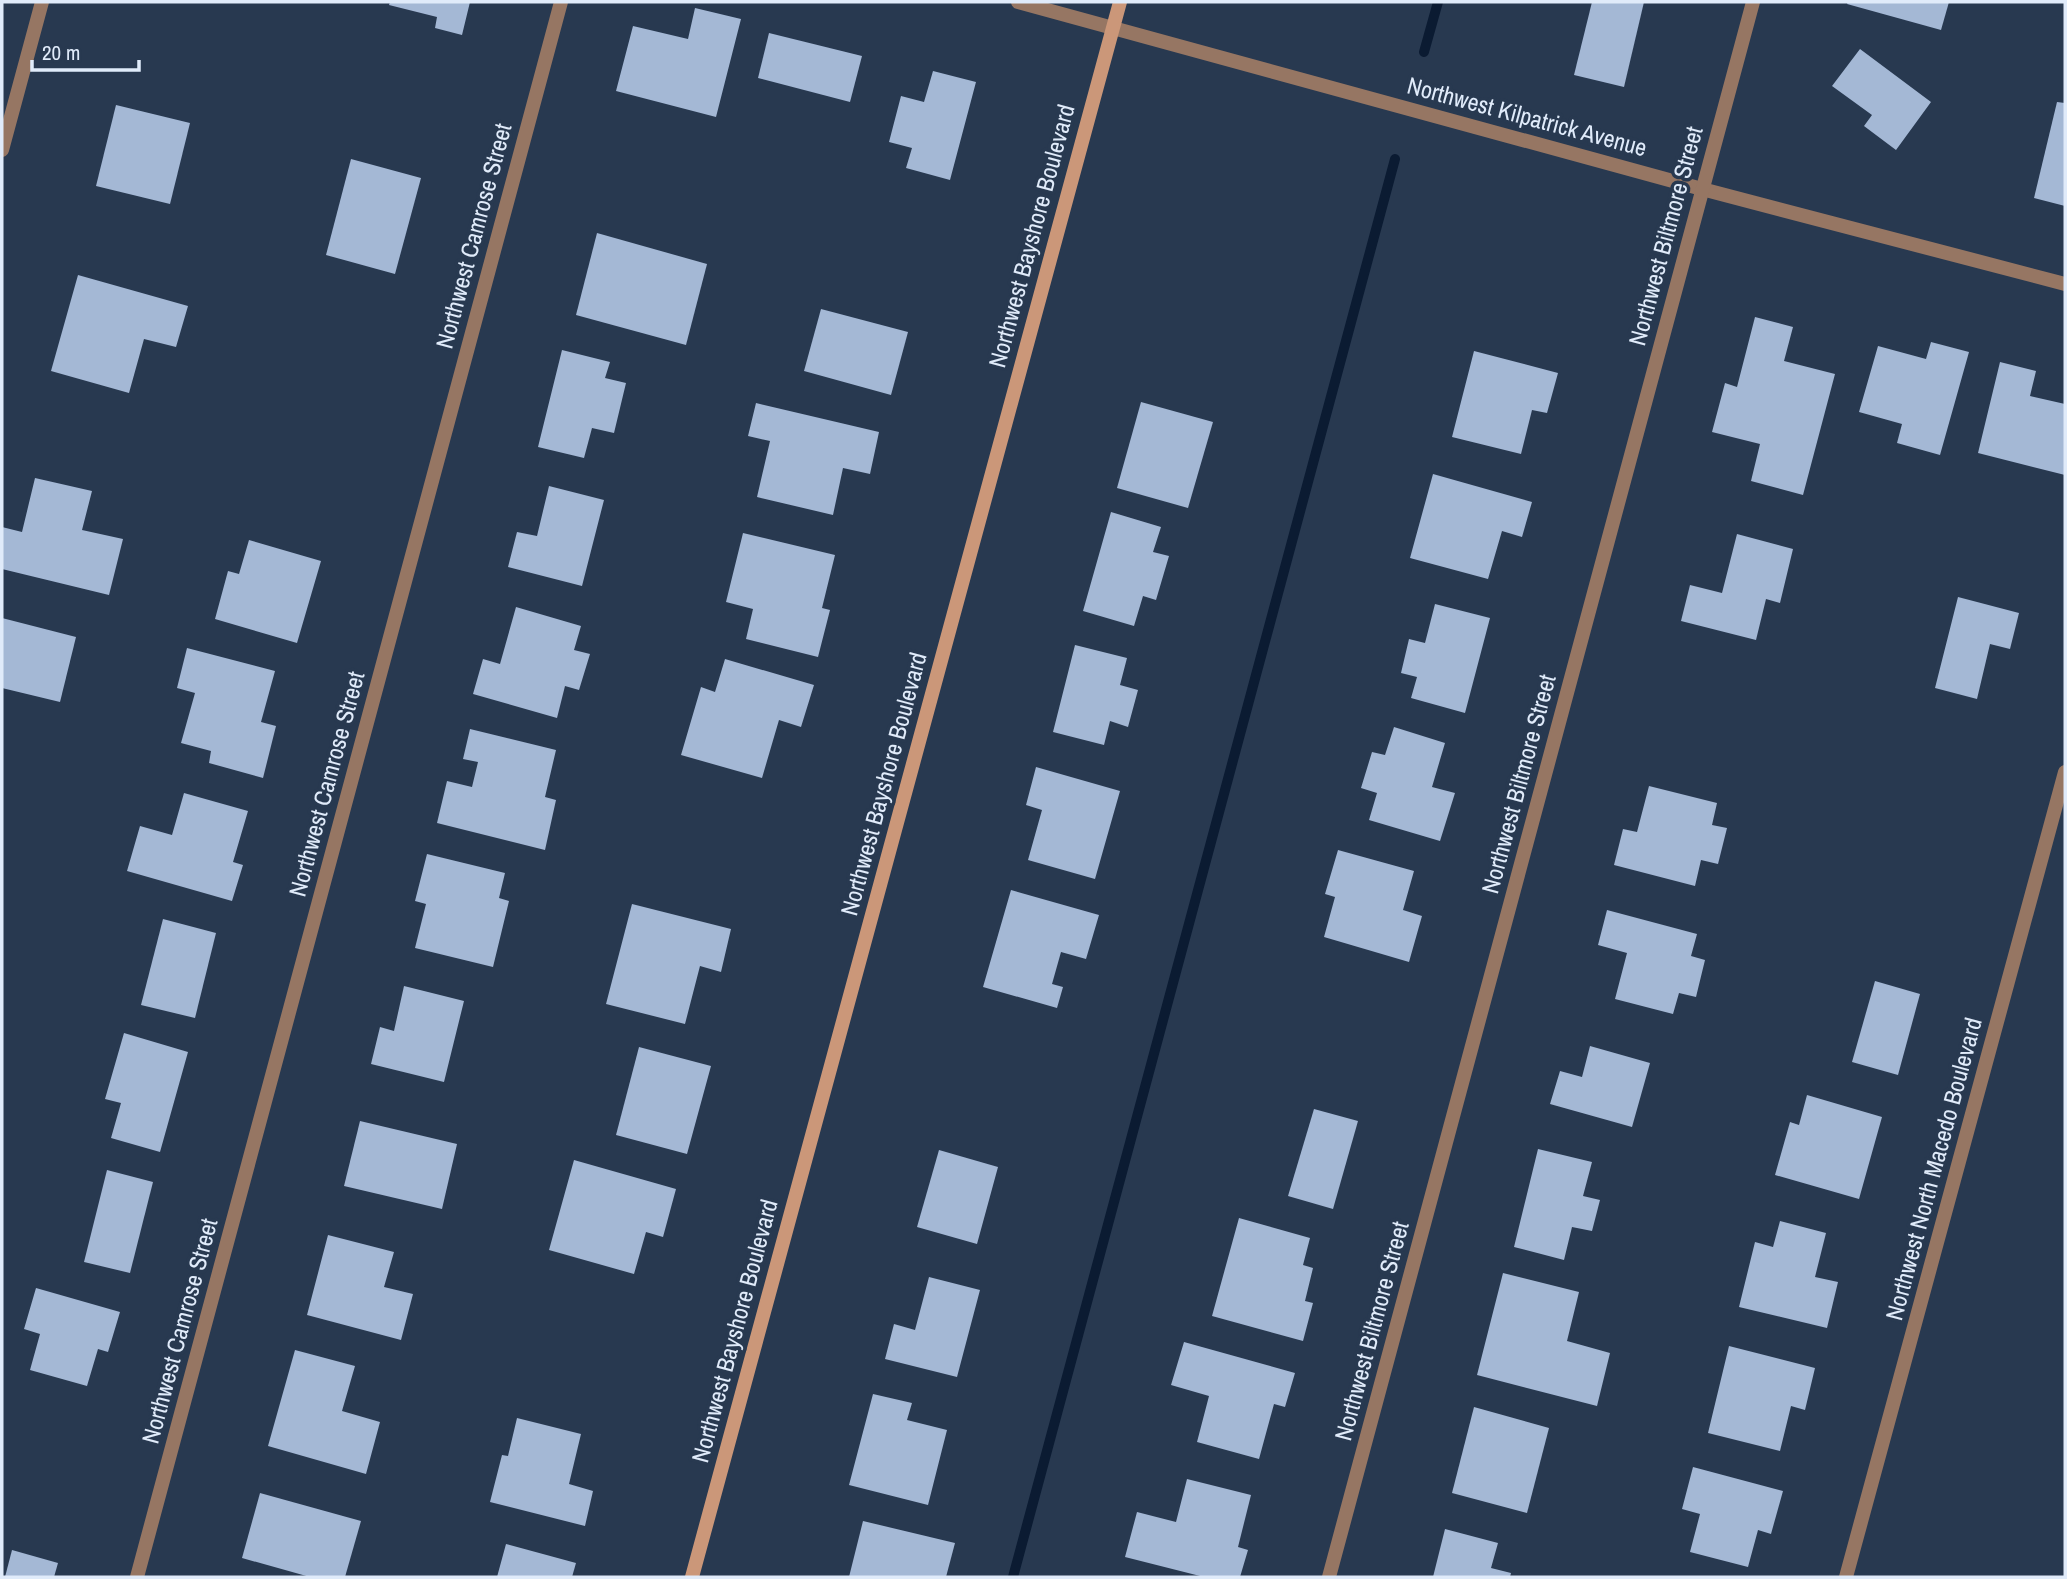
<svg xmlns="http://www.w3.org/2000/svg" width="2067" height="1579" viewBox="0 0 2067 1579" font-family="'Archivo Narrow',sans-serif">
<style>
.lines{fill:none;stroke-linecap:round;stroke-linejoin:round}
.stream{stroke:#0b1b32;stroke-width:10}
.building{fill:#a4b8d5}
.street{stroke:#967663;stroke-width:14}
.secondary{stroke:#cb9779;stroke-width:14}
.labels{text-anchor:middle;stroke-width:7;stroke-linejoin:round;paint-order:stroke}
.street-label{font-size:24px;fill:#e0ebfa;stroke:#283950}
</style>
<rect width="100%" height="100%" fill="#283950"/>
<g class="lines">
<g class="stream">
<polyline points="1424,52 1438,2"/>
<polyline points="1013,1577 1395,159"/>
</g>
</g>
<g class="building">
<polygon points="390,2 470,2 462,35 435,28 437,17 389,5"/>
<polygon points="1592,2 1644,2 1624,87 1574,75"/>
<polygon points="1848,2 1949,2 1941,30 1847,4"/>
<polygon points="695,8 741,19 716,117 616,91 633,26 688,39"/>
<polygon points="769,33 862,56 850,102 758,78"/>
<polygon points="1860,49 1931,102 1896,150 1864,126 1872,115 1832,86"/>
<polygon points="933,71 976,82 950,180 906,168 912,148 889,142 901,96 924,102"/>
<polygon points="2057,102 2065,103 2065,206 2034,198"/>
<polygon points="116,105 190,123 170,204 96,186"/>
<polygon points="351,159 421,178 395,274 326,255"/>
<polygon points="597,233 707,264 686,345 576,315"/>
<polygon points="78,275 188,306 176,347 144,339 129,393 51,371"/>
<polygon points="821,309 908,332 891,395 804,371"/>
<polygon points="1755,317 1793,327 1784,361 1835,374 1803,495 1751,481 1760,444 1712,432 1725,383 1737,387"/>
<polygon points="1931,342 1969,352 1940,455 1897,443 1902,424 1859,412 1878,346 1926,359"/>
<polygon points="562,350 610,362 605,378 626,383 614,433 592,428 584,458 538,447"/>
<polygon points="1474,351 1558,373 1547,413 1532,410 1521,454 1452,437"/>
<polygon points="2000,362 2036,371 2030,396 2065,404 2065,475 1978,453"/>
<polygon points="1141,402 1213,422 1188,508 1117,488"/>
<polygon points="756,403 879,432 870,474 843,468 833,515 757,497 770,441 748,436"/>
<polygon points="1433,474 1532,502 1522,537 1502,531 1488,579 1410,558"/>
<polygon points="35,478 92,491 82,530 123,539 109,595 2,569 2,527 22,532"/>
<polygon points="549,486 604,500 582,586 508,567 517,532 537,536"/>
<polygon points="1111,512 1161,527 1153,552 1169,556 1156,600 1143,596 1134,626 1083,611"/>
<polygon points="743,533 835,555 822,608 830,610 818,657 746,639 753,609 726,602"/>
<polygon points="1737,534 1793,549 1780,603 1766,599 1756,640 1681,621 1690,585 1722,593"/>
<polygon points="249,540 321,561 297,643 215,619 228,571 239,574"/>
<polygon points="1958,597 2019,613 2010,649 1990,644 1977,699 1935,688"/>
<polygon points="1435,604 1490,618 1465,713 1411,698 1417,677 1401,673 1409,639 1425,643"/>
<polygon points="516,607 581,626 574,650 590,654 579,690 565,686 557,718 473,694 483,659 500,664"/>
<polygon points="2,618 76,637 60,702 2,688"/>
<polygon points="1075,645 1127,658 1120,685 1138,690 1128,727 1110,721 1104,745 1053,732"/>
<polygon points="187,648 275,671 261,722 276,726 263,778 209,763 211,751 181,743 195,693 177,688"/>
<polygon points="725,659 814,685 801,727 779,720 762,778 681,755 701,687 715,692"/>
<polygon points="1394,727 1445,743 1432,787 1455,793 1440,841 1369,820 1377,793 1361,788 1372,752 1385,755"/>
<polygon points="470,729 556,750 545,797 556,800 545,850 437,823 447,781 472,787 478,762 463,759"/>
<polygon points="1036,767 1120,791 1095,879 1028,860 1042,810 1026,805"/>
<polygon points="1649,786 1717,803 1712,825 1727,828 1718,864 1701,860 1695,886 1614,865 1623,829 1637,832"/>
<polygon points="184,793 248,811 233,862 243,865 232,901 127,871 140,826 172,835"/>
<polygon points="1338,850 1414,871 1403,910 1422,916 1409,962 1324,937 1335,897 1325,894"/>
<polygon points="427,854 505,873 499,898 509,901 493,967 415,948 426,904 415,901"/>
<polygon points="1011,890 1099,915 1086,959 1061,952 1052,984 1063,987 1057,1008 983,987"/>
<polygon points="632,904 731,929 721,972 700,966 685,1024 606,1004"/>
<polygon points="1607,910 1697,934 1691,956 1705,960 1696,997 1679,993 1673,1014 1615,999 1627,953 1598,945"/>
<polygon points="163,919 216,933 195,1018 141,1005"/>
<polygon points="1875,981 1920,994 1898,1075 1852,1062"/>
<polygon points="404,986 464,1001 444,1082 371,1064 380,1027 394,1031"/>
<polygon points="124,1033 188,1052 160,1152 111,1138 121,1103 105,1099"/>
<polygon points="1590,1046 1650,1063 1632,1127 1550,1104 1560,1071 1582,1077"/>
<polygon points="639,1047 711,1066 687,1154 616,1135"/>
<polygon points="1807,1095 1882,1117 1859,1199 1775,1175 1790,1122 1799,1125"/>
<polygon points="1314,1109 1358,1121 1333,1209 1288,1196"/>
<polygon points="360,1121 457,1144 442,1209 344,1186"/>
<polygon points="1538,1149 1592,1162 1583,1196 1600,1200 1592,1231 1572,1227 1564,1260 1514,1247"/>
<polygon points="939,1150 998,1167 977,1244 917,1227"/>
<polygon points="574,1160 676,1189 663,1237 646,1232 634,1274 549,1250"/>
<polygon points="107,1170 153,1182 130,1273 84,1262"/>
<polygon points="1239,1218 1310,1238 1303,1265 1313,1268 1305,1301 1313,1303 1303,1341 1212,1316"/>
<polygon points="1780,1221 1826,1233 1815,1277 1838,1282 1827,1328 1739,1307 1755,1242 1773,1247"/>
<polygon points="328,1235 394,1252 384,1287 413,1294 401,1340 307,1315"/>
<polygon points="1503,1273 1579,1292 1567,1341 1610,1353 1597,1406 1477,1375"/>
<polygon points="929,1277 980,1290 957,1377 885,1359 894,1324 915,1330"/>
<polygon points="36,1288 120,1312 108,1352 98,1349 87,1386 30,1370 40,1334 24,1329"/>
<polygon points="1184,1342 1295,1373 1285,1407 1274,1404 1259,1459 1197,1442 1209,1396 1171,1385"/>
<polygon points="1729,1346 1815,1368 1805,1410 1791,1406 1780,1451 1708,1433"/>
<polygon points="295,1350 355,1366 342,1411 380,1422 366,1474 268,1446"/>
<polygon points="873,1394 912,1403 907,1420 947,1430 928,1505 849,1485"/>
<polygon points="1474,1407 1549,1428 1527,1513 1452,1493"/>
<polygon points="517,1418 581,1434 569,1484 593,1491 585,1526 490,1502 502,1455 508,1456"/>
<polygon points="1693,1467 1783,1491 1771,1534 1758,1530 1748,1567 1690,1552 1700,1514 1682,1509"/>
<polygon points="1187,1479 1251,1495 1238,1547 1248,1550 1240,1577 1204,1577 1125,1557 1137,1512 1176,1522"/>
<polygon points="260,1493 361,1521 345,1577 310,1577 242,1558"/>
<polygon points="863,1521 955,1543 946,1577 849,1577"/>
<polygon points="1445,1529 1498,1543 1491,1568 1511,1573 1510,1577 1433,1577"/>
<polygon points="506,1544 576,1563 572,1577 497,1577"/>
<polygon points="12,1550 58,1563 54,1577 5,1577"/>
</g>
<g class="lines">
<g class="street">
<polyline points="1018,2 1702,189 2065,284"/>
<polyline points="2,150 42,2"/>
<polyline points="137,1577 561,2"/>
<polyline points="1329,1577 1753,2"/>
<polyline points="1846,1577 2065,772"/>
</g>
<polyline class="secondary" points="692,1577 1120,2"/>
</g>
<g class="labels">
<g class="street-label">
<text transform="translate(1527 117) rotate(15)" y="8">Northwest Kilpatrick Avenue</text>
<text transform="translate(474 236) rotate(-75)" y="8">Northwest Camrose Street</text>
<text transform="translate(1032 236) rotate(-75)" y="8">Northwest Bayshore Boulevard</text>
<text transform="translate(1666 236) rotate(-75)" y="8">Northwest Biltmore Street</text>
<text transform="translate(327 784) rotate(-75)" y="8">Northwest Camrose Street</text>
<text transform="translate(884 784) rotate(-75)" y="8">Northwest Bayshore Boulevard</text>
<text transform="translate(1519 784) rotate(-75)" y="8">Northwest Biltmore Street</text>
<text transform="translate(1934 1169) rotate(-75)" y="8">Northwest North Macedo Boulevard</text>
<text transform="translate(180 1331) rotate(-75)" y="8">Northwest Camrose Street</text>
<text transform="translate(735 1331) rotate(-75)" y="8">Northwest Bayshore Boulevard</text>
<text transform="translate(1372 1331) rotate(-75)" y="8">Northwest Biltmore Street</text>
</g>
</g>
<rect width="2067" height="1579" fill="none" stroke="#e0ebfa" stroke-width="7"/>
<path d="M32 60v10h107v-10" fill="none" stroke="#e0ebfa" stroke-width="3.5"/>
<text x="42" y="60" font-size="21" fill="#e0ebfa" stroke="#283950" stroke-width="5" paint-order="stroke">20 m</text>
</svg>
